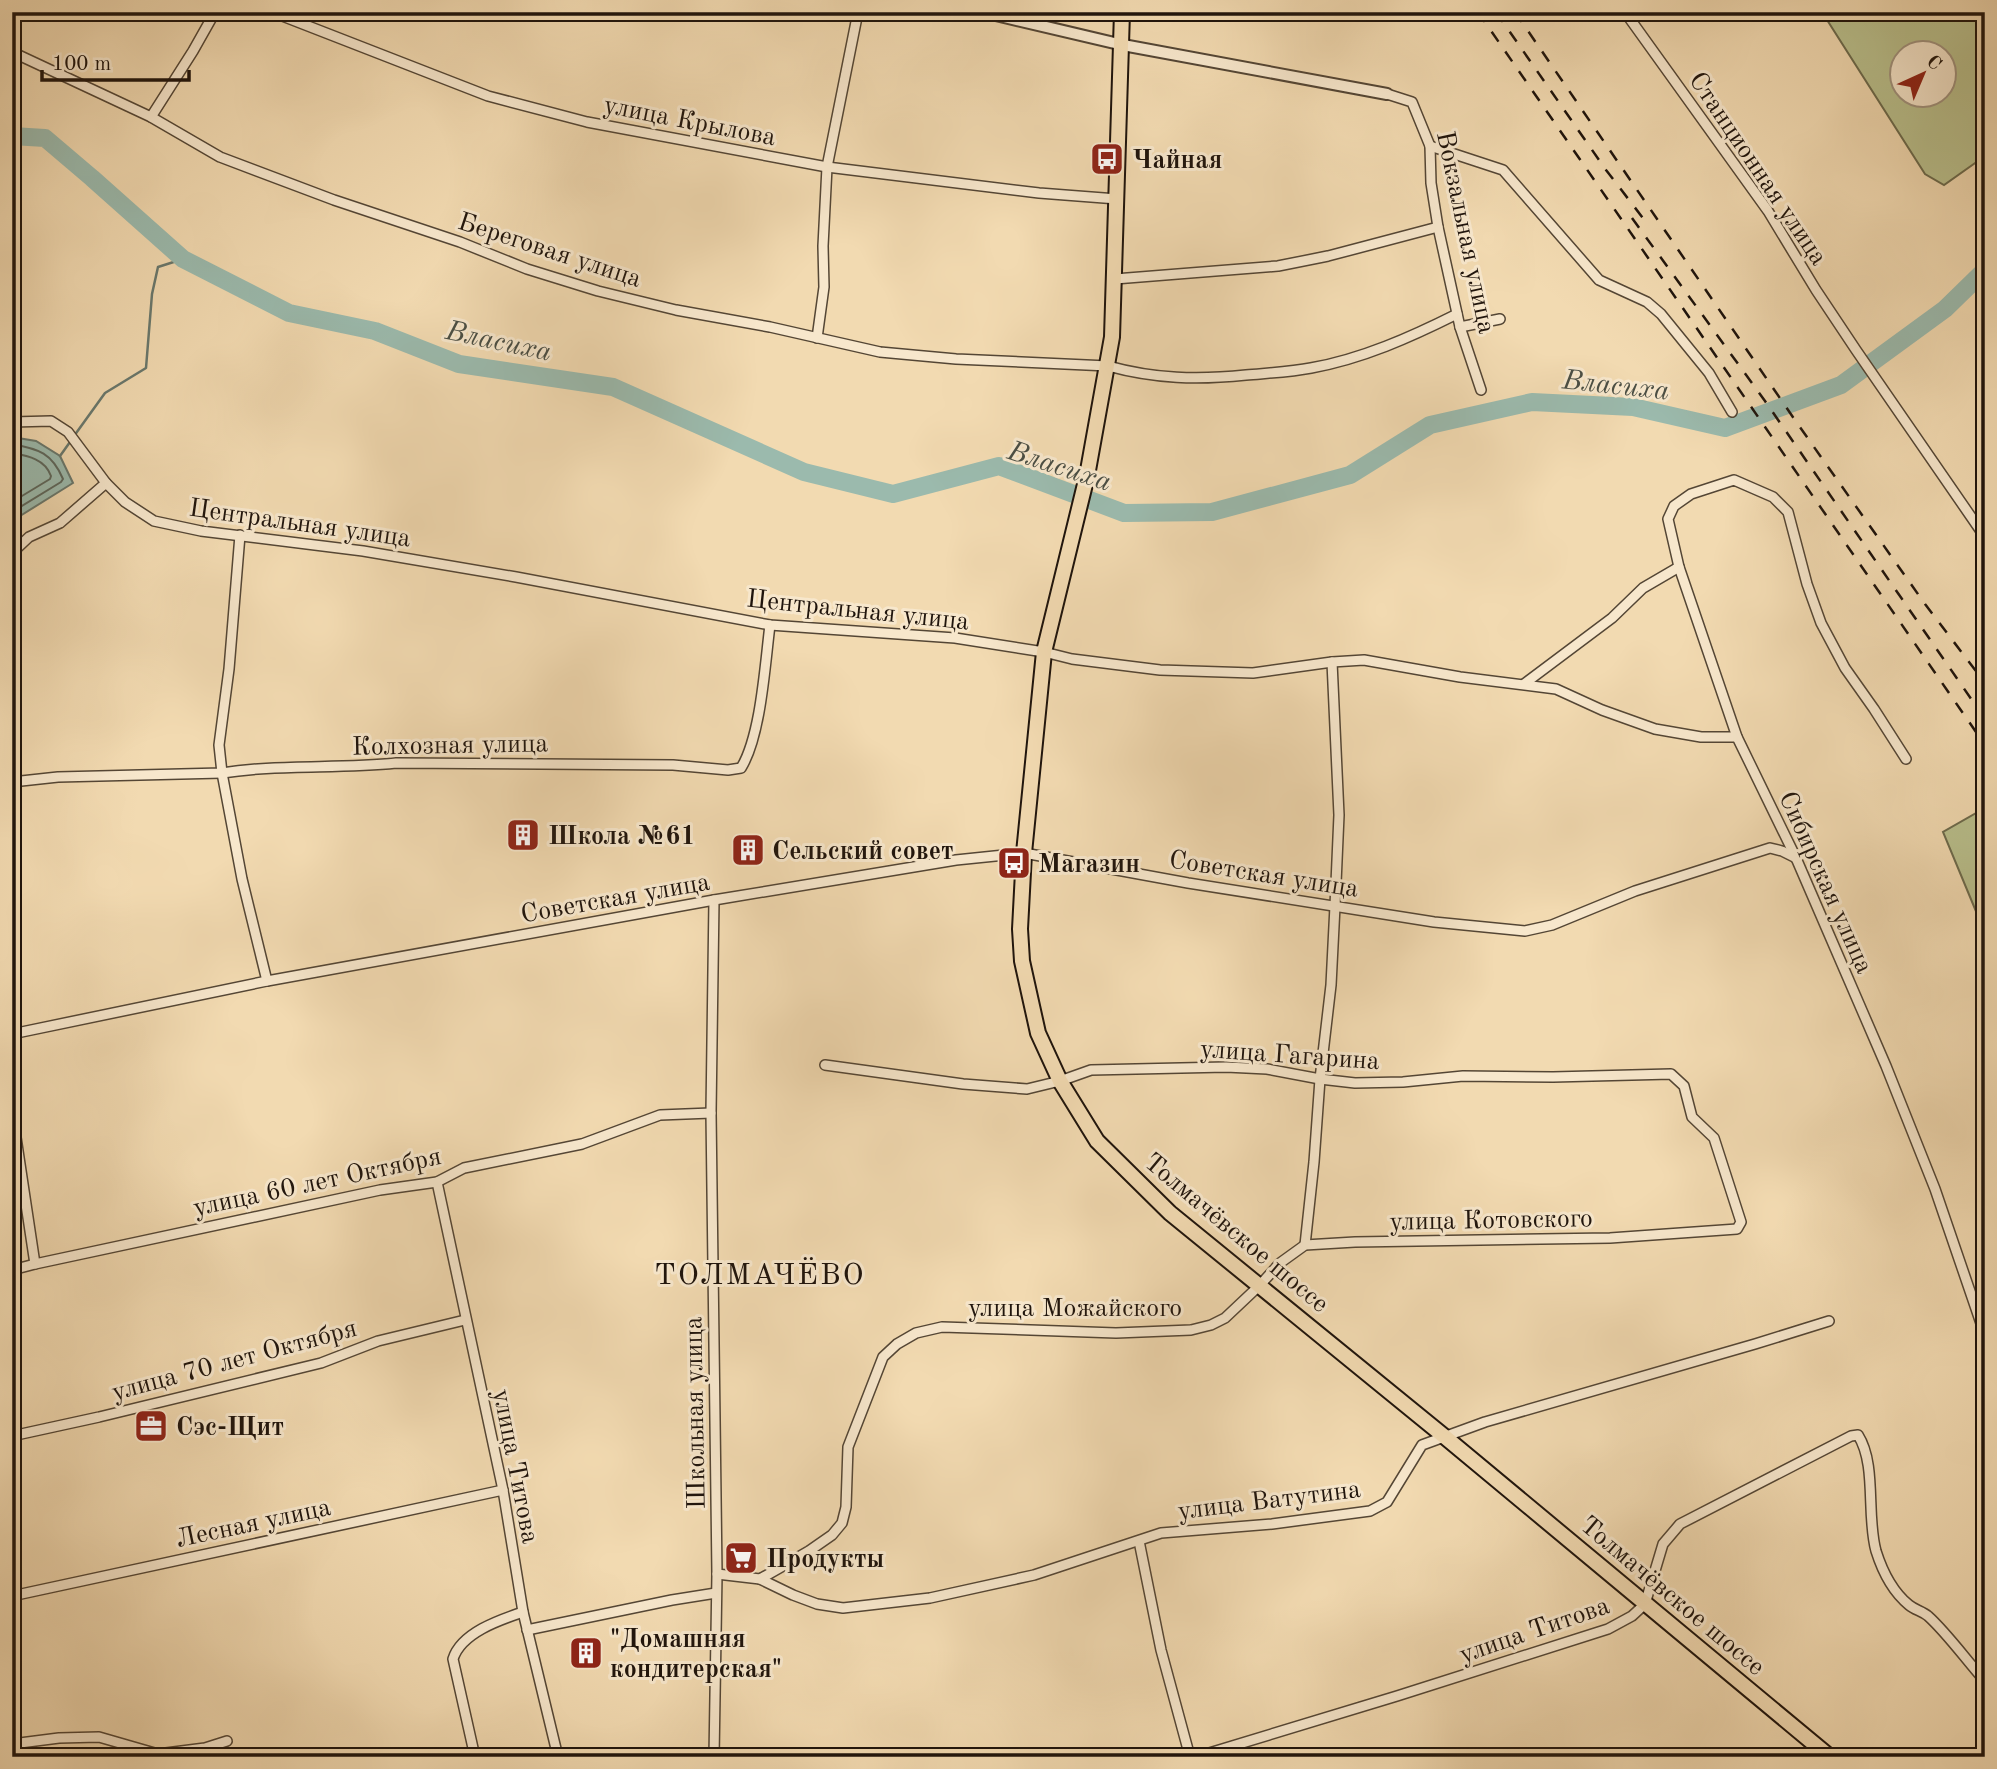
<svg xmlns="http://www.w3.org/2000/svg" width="1997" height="1769" viewBox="0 0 1997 1769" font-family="'Old Standard TT',serif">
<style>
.green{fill:#b9c08d;stroke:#6c6a4c;stroke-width:2;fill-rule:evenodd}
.water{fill:#9bbaad;stroke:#69786d;stroke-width:2}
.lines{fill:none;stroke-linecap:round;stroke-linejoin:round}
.shore{stroke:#5d675c;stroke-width:2}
.stream{stroke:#69786d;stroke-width:2.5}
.river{stroke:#9bbaad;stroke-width:18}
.minor-casing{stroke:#544635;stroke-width:12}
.tertiary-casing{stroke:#544635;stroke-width:14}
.primary-casing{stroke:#1f140c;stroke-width:18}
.minor{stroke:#f7e7cc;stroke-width:9}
.tertiary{stroke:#f7e7cc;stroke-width:10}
.primary{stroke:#f2dab1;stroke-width:14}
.rail{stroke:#1f140c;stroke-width:2.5;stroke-dasharray:12 12;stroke-linecap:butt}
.labels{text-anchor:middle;stroke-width:6;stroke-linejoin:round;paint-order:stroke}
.street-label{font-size:26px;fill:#1f140c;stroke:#f7e7cc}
.poi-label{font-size:26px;font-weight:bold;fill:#1f140c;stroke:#f7e7cc;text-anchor:start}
.water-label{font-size:28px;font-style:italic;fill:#4a4e44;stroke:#f7e7cc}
.quarter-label{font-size:30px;letter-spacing:2px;fill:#1f140c;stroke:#f7e7cc}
</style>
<rect width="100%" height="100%" fill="#f2dab1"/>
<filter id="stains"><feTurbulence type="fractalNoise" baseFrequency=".00286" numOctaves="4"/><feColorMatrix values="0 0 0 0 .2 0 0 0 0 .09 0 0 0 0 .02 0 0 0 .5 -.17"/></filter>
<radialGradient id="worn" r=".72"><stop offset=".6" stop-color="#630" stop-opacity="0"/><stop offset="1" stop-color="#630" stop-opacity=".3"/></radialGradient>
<g class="green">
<path d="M1822,12H1985V156L1944,185L1925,174ZM1902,52H1944V94H1902Z"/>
<polygon points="1985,808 1985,933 1943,832"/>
</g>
<polygon class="water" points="12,437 36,441 60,456 73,483 12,521"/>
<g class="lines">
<g class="shore">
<path d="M12,444C39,449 52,453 63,479L61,482L12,512"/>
<path d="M12,453C28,456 45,459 51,476L50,479L12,502"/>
</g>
<g class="stream">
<polyline points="74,436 105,393 146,368 152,294 158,267 183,259"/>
<polyline points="60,456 70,442"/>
</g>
<polyline class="river" points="12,136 45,138 92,178 183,259 289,313 375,331 459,364 613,387 804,472 893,494 999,466 1124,513 1212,512 1350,475 1430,425 1532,402 1633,407 1725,428 1841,385 1945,309 1985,270"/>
<defs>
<g id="minor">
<polyline points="272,12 488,96 587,122 827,167 1039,193 1117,199"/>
<polyline points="1625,12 1768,211 1816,290 1856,350 1985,537"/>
<path d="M12,52L151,117L220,157L334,200L460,242L527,269L598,291L676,310L770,327L880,352L956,359L1108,366C1155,379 1198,380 1246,375C1268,373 1290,372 1311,368C1362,359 1411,337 1457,314"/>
<polyline points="1387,94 1412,102 1430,146 1431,183 1438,227 1460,327 1481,390"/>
<polyline points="151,117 193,51 215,12"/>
<polyline points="1430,146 1503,170 1599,280 1647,302 1661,314 1709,373 1732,412"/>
<polyline points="1115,279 1278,266 1328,256 1438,227"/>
<polyline points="1460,327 1500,319"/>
<polyline points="817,338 824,287 823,246 827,167 858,12"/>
<polyline points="12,422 51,421 68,432 106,483 125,502 154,521 201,531 363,551 516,577 770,625 955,638 1044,652 1072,659 1160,670 1253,673 1332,662 1364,660 1460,677 1556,689 1602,710 1655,729 1701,737 1737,737"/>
<polyline points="240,535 229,669 219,745 222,773 242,879 267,981"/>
<polyline points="12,553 29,537 60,523 106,483"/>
<polyline points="1524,684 1612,618 1643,588 1679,567"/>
<polyline points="1906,759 1874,709 1845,668 1821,623 1807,584 1788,512 1773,497 1734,480 1691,494 1674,506 1668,519 1679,567 1737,737 1796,858 1886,1066 1935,1189 1985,1335"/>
<path d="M12,782L58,777L222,773C279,764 338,769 396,763L673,765L728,770L741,768C761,736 765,664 770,625"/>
<polyline points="12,1034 267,981 714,900 956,860 1024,853 1188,883 1434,922 1525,931 1552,925 1635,891 1770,848 1782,851 1796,858"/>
<polyline points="12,1111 35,1264"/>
<polyline points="437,1182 503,1490 523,1612 558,1757"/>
<polyline points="1305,1245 1314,1162 1320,1079 1331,985 1335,906 1339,815 1332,662"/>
<polyline points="12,1270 35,1264 380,1190 437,1182 464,1168 582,1144 660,1115 711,1113"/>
<polyline points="12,1436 99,1417 321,1363 378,1341 465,1320"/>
<polyline points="1139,1541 1161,1650 1190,1757"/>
<polyline points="717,1574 760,1579 809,1551 832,1535 842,1523 846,1507 848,1447 883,1357 897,1344 916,1333 942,1327 1116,1333 1191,1330 1211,1325 1225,1318 1260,1285 1280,1263 1305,1245 1355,1242 1610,1238 1737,1229 1741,1222 1714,1138 1692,1117 1684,1086 1671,1074 1553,1077 1463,1076 1403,1082 1355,1083 1320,1079 1267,1069 1226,1067 1091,1070 1060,1081 1027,1089 963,1084 825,1065"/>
<polyline points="760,1579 793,1595 817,1604 843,1608 930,1598 1034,1575 1161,1533 1272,1524 1370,1511 1387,1502 1422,1445 1485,1422 1755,1344 1829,1321"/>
<polyline points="12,1596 503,1490"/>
<polyline points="527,1630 672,1600 716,1593"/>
<polyline points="12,1744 59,1738 99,1737 158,1754 205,1748 227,1741"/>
<path d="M475,1757L453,1659C461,1633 499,1620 523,1612"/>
<polyline points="714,1757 717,1574 711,1113 714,900"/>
<path d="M1196,1757L1397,1696L1608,1629L1632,1616L1645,1604L1663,1544L1680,1524L1851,1436L1858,1435C1877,1465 1866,1515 1876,1551C1882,1570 1893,1592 1909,1605C1915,1610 1922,1611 1928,1616C1947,1633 1967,1661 1985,1681"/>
<polyline points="1807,1757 1817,1746"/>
</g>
<polyline id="tertiary" points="983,12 1123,45 1387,94"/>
<polyline id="primary" points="1122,12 1112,337 1087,476 1044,652 1024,853 1020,929 1022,961 1038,1033 1060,1081 1097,1141 1170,1213 1445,1437 1830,1757"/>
</defs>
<use href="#minor" class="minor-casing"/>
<use href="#tertiary" class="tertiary-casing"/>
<use href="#primary" class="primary-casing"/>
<use href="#minor" class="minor"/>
<use href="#tertiary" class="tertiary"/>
<use href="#primary" class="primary"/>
<g class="rail">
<polyline points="1478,12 1985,745"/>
<polyline points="1496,12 1606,170 1646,222"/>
<polyline points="1515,12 1797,423 1925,604 1985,683"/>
<polyline points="1632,218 1765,401 1985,719"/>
</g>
</g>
<defs>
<symbol id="bus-square" viewBox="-11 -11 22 22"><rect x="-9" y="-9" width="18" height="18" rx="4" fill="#8f2418" stroke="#f7e7cc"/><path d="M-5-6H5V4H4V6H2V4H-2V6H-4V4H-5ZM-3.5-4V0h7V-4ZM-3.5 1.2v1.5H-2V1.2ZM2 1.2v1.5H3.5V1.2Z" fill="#fff"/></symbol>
<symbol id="building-square" viewBox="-11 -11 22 22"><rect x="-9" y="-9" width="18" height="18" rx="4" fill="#8f2418" stroke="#f7e7cc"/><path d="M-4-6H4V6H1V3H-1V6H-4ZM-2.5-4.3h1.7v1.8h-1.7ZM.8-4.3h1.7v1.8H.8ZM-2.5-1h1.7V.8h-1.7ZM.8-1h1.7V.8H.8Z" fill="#fff"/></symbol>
<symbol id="office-square" viewBox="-11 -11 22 22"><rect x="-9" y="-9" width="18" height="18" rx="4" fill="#8f2418" stroke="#f7e7cc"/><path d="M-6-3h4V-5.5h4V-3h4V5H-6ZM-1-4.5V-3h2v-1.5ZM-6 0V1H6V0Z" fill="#fff"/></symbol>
<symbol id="supermarket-square" viewBox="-11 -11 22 22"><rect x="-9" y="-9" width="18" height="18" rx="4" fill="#8f2418" stroke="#f7e7cc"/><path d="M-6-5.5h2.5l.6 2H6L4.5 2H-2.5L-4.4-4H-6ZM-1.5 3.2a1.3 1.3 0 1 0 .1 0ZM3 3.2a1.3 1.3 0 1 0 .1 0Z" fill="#fff"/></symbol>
</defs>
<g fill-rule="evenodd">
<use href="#bus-square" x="1088" y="140" width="38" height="38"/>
<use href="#building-square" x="504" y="816" width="38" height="38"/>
<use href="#building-square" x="729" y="831" width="38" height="38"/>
<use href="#bus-square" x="995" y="844" width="38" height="38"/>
<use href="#office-square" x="132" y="1407" width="38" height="38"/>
<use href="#supermarket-square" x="722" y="1539" width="38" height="38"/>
<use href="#building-square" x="567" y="1634" width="38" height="38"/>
</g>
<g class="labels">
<g class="street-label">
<text transform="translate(690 120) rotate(11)" y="9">улица Крылова</text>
<text transform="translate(1759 168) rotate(56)" y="9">Станционная улица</text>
<text transform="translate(1467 232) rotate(78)" y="9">Вокзальная улица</text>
<text transform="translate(550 249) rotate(18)" y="9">Береговая улица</text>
<text transform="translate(300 522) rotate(8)" y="9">Центральная улица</text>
<text transform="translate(858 609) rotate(6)" y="9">Центральная улица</text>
<text transform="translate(450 744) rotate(-1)" y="9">Колхозная улица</text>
<text transform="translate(1264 873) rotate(9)" y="9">Советская улица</text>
<text transform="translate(1827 882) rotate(66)" y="9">Сибирская улица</text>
<text transform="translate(615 897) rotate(-10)" y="9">Советская улица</text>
<text transform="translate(1290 1054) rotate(4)" y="9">улица Гагарина</text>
<text transform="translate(317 1181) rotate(-12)" y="9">улица 60 лет Октября</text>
<text transform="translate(1491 1219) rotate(-1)" y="9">улица Котовского</text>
<text transform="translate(1237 1232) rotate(40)" y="9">Толмачёвское шоссе</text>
<text x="1075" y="1316">улица Можайского</text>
<text transform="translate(234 1359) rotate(-15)" y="9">улица 70 лет Октября</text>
<text transform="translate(694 1413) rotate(-91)" y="9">Школьная улица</text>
<text transform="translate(517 1466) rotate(79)" y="9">улица Титова</text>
<text transform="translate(1269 1499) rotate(-7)" y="9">улица Ватутина</text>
<text transform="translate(253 1522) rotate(-12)" y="9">Лесная улица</text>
<text transform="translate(1673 1595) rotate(40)" y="9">Толмачёвское шоссе</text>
<text transform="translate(1534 1629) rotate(-19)" y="9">улица Титова</text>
</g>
<g class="poi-label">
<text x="1132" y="168">Чайная</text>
<text x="548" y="844">Школа №61</text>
<text x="772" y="859">Сельский совет</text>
<text x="1038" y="872">Магазин</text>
<text x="176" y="1435">Сэс-Щит</text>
<text x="766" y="1567">Продукты</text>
<text x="610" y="1647">"Домашняя<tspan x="610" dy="30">кондитерская"</tspan></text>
</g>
<g class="water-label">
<text transform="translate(499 340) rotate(12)" y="10">Власиха</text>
<text transform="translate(1616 384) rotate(6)" y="10">Власиха</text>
<text transform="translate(1060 465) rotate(18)" y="10">Власиха</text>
</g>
<g class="quarter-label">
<text x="760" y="1284">ТОЛМАЧЁВО</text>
</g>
</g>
<rect width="1997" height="1769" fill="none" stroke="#f2dab1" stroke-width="42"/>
<rect x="14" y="14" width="1969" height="1741" fill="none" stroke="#1f140c" stroke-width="3.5"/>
<rect x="21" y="21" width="1955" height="1727" fill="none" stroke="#1f140c" stroke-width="2"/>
<g transform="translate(1923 74) rotate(44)"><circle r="33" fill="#f7e7cc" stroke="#a1937f" stroke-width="2"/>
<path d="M0-5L12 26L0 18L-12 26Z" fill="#8f2418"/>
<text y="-10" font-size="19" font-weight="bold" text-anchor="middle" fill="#1f140c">С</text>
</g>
<path d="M42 70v10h147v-10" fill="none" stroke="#1f140c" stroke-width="3.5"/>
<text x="52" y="70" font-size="21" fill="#1f140c" stroke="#f7e7cc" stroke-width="5" paint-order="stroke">100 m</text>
<rect width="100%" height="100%" filter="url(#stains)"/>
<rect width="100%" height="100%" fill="url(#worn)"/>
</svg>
